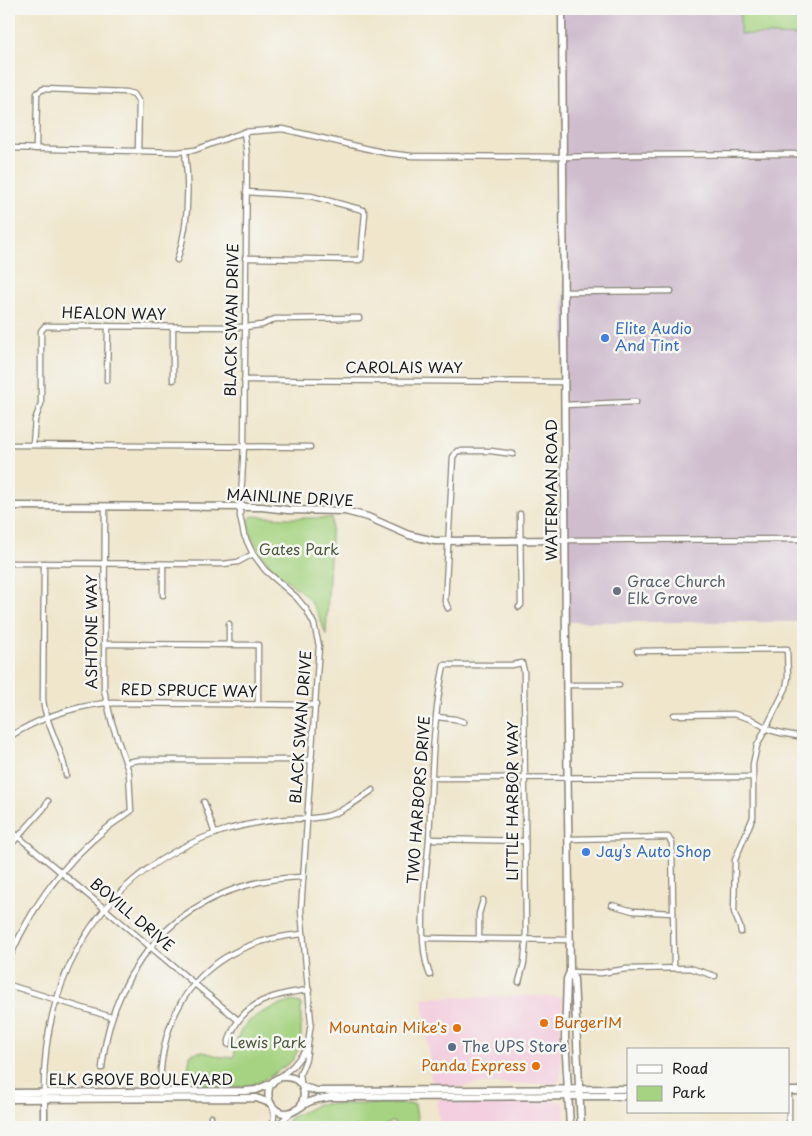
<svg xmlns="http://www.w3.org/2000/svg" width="812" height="1136" viewBox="0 0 812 1136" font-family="'Playpen Sans',sans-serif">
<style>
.built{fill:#f3cfdf}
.industrial{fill:#cfbdce}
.green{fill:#a6d381;stroke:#61784e}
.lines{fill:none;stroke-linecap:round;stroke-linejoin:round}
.street-casing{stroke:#868174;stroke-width:7}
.secondary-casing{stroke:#868174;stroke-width:9}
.street{stroke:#fff;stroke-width:4.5}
.secondary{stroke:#fff;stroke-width:6}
.shop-dot{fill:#3f7fe0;stroke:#f6f6f2;stroke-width:2}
.worship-dot{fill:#6b7280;stroke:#f6f6f2;stroke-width:2}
.food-dot{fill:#e8710a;stroke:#f6f6f2;stroke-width:2}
.service-dot{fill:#5c6f8a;stroke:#f6f6f2;stroke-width:2}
.labels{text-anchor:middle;stroke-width:5;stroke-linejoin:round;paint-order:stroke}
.street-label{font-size:15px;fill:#1c1c1c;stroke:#f6f6f2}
.shop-label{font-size:15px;fill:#366cbe;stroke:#f6f6f2;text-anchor:start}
.park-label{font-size:15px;fill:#4c5c3f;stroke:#f6f6f2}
.worship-label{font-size:15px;fill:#5b616d;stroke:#f6f6f2;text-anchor:start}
.food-label{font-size:15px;fill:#c56008;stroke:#f6f6f2;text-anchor:end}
.service-label{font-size:15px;fill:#4e5e75;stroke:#f6f6f2;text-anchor:start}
</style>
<rect width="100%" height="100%" fill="#f6f6f2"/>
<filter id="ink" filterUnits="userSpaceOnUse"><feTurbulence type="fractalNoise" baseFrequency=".02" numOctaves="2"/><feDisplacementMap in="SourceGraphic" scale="10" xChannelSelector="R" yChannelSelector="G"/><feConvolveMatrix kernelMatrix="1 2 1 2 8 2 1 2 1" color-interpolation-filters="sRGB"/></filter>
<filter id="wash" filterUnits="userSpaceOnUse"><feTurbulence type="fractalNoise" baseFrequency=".0096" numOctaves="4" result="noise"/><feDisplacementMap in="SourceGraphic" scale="20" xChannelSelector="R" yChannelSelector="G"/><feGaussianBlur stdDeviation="1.12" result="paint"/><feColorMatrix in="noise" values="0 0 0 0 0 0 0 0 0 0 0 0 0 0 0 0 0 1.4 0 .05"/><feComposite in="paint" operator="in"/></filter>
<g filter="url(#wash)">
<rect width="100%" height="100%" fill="#efe6cc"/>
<g class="built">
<polygon points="527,996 563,997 560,1035 561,1072 559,1082 550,1084 474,1084 461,1088 432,1088 423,998"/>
<polygon points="436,1099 557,1101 562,1102 564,1106 565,1127 440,1127"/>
</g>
<polygon class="industrial" points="562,9 740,9 740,34 803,36 803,622 566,622"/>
<g class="green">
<polygon points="740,9 803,9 803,36 740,34"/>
<path d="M252,516L287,518H332L326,635C322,623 317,610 309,600C301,590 292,585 283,577C268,566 257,552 251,534C249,527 247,521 252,516Z"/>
<path d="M294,1001L301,1004V1045L292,1061L268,1078L248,1087L167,1089L164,1083L187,1079L190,1055C200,1048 212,1055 222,1057C226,1057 230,1057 234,1057C235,1050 236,1043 238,1037C246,1015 275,1006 294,1001Z"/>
<polygon points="318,1104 415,1104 418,1124 416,1127 400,1127 393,1122 377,1127 285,1127 290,1118"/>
</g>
</g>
<g filter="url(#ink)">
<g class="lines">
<defs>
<g id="street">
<polyline points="244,132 247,156 244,445 240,516 244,535 253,554 265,570 296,597 306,609 314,624 319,646 301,910 311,1022 306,1059 300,1074 301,1083"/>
<polyline points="9,148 177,152 195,150 244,132 283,129 386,153 412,156 563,157 633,155 803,154"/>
<polyline points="36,149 37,93 43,89 127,92 134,94 139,102 138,151"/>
<polyline points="245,258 359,260 361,259 365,213 363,210 311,196 246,192"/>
<path d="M177,260C189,226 189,186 185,151"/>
<polyline points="564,292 671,291"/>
<polyline points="173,327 173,380"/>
<polyline points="107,380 108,326"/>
<polyline points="244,380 564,382"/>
<polyline points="564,405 636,402"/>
<polyline points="33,444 35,420 41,404 41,331 45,326 244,327 262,325 275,319 283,319 359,318"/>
<polyline points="9,445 310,447"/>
<polyline points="565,540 803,539"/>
<polyline points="9,563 223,564 238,562 253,554"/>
<path d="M44,563L43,700C46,727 63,749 66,775"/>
<polyline points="163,595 163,564"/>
<polyline points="519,607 521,605 520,514"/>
<polyline points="448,608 445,601 453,457 457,451 491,451 513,454"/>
<polyline points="104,644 258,645 258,704"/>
<polyline points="229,645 229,624"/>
<polyline points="637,651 787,649 788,677 786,688 757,746 753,764 753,817 735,860 734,912 740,927 741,932"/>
<polyline points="567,685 619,685"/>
<polyline points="674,715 734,714 751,719 770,730 781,733 803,737"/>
<polyline points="437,717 455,719 464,722"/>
<path d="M9,737C39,718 71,707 106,703L316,705"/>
<polyline points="127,762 139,760 312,760"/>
<polyline points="432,778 753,777"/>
<polyline points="204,802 215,834"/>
<polyline points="9,829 238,1020"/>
<polyline points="429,839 525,841"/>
<polyline points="569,839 668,837 672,843 674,968"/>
<polyline points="9,847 44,808 48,801"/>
<polyline points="612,905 633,911 673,913"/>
<polyline points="424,938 571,940"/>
<polyline points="479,939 479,914 483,900"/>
<path d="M9,959C35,898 75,847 131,811L129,773L112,723L104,690L105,506"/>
<polyline points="570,972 601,973 626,969 690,968 715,976"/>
<path d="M430,975C416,941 426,877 429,839C432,782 432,721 444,665H512L522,663L524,671L526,940L524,963L519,982"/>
<polyline points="9,985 111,1017"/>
<path d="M228,1044C238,1003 272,994 309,990"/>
<path d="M102,1068C112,958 192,879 303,877"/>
<polyline points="280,1077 293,1066 306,1050"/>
<polyline points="789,1091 789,1127"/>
<path d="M160,1093C159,999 211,942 303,934"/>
<path d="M44,1095C41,972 107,865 229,829C249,824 269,820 289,819C302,819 314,819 327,816C344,811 358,800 373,790"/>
<polyline points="273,1108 274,1114 273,1127"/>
<polyline points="210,1127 211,1117"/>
<polyline points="275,1127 291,1113"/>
</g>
<g id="secondary">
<polyline points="562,9 566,651 570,972 574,979 581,1127"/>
<polyline points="9,506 262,507 288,510 345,511 368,517 409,535 435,541 565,540"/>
<polyline points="303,1087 317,1091 628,1089"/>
<polyline points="788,1091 803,1091"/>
<polyline points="9,1093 245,1091 256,1090 272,1083"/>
<polyline points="9,1099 256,1098 270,1103"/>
<polyline points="44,1099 44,1127"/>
<path d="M300,1107C308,1093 303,1077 285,1077C263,1076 263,1110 284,1113C294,1114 300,1106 309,1102C316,1099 323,1098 331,1097L628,1096"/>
<polyline points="570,1127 565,1037 567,979 570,972"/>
</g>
</defs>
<use href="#street" class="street-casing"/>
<use href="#secondary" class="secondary-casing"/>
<use href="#street" class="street"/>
<use href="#secondary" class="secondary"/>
</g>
</g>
<g class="shop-dot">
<circle cx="605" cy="338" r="5"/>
<circle cx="586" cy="852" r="5"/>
</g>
<circle class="worship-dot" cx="617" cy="591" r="5"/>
<g class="food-dot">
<circle cx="544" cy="1023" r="5"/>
<circle cx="457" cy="1028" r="5"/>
<circle cx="536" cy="1066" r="5"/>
</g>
<circle class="service-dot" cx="452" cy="1047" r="5"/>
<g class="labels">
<g class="street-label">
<text transform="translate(114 314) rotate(1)" y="5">HEALON WAY</text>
<text transform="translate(232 320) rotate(-89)" y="5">BLACK SWAN DRIVE</text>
<text x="404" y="373">CAROLAIS WAY</text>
<text transform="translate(552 490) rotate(-90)" y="5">WATERMAN ROAD</text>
<text transform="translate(290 498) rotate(3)" y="5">MAINLINE DRIVE</text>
<text transform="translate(92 632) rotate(-90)" y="5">ASHTONE WAY</text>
<text transform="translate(189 691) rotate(1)" y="5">RED SPRUCE WAY</text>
<text transform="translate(301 727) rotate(-86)" y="5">BLACK SWAN DRIVE</text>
<text transform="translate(419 800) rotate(-86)" y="5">TWO HARBORS DRIVE</text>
<text transform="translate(513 801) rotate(-90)" y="5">LITTLE HARBOR WAY</text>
<text transform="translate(132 915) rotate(40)" y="5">BOVILL DRIVE</text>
<text x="141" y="1085">ELK GROVE BOULEVARD</text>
</g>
<g class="shop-label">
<text x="615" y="334">Elite Audio<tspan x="615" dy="17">And Tint</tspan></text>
<text x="596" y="857">Jay’s Auto Shop</text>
</g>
<g class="park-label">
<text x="299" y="555">Gates Park</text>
<text x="268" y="1048">Lewis Park</text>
</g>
<g class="worship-label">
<text x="627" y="587">Grace Church<tspan x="627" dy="17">Elk Grove</tspan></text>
</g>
<g class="food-label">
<text x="554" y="1028" text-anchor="start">BurgerIM</text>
<text x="447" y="1033">Mountain Mike's</text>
<text x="526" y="1071">Panda Express</text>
</g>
<g class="service-label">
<text x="462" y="1052">The UPS Store</text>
</g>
</g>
<rect width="812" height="1136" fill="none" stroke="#f6f6f2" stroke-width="30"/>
<rect x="627" y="1048" width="162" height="65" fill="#f6f6f2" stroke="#9f9f9c"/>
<rect x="637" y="1065" width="25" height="8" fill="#ffffff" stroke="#9f9f9c"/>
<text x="672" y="1074" font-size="15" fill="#1c1c1c">Road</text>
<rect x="637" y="1086" width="25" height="15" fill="#a6d381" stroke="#9f9f9c"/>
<text x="672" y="1098" font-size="15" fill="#1c1c1c">Park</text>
</svg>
